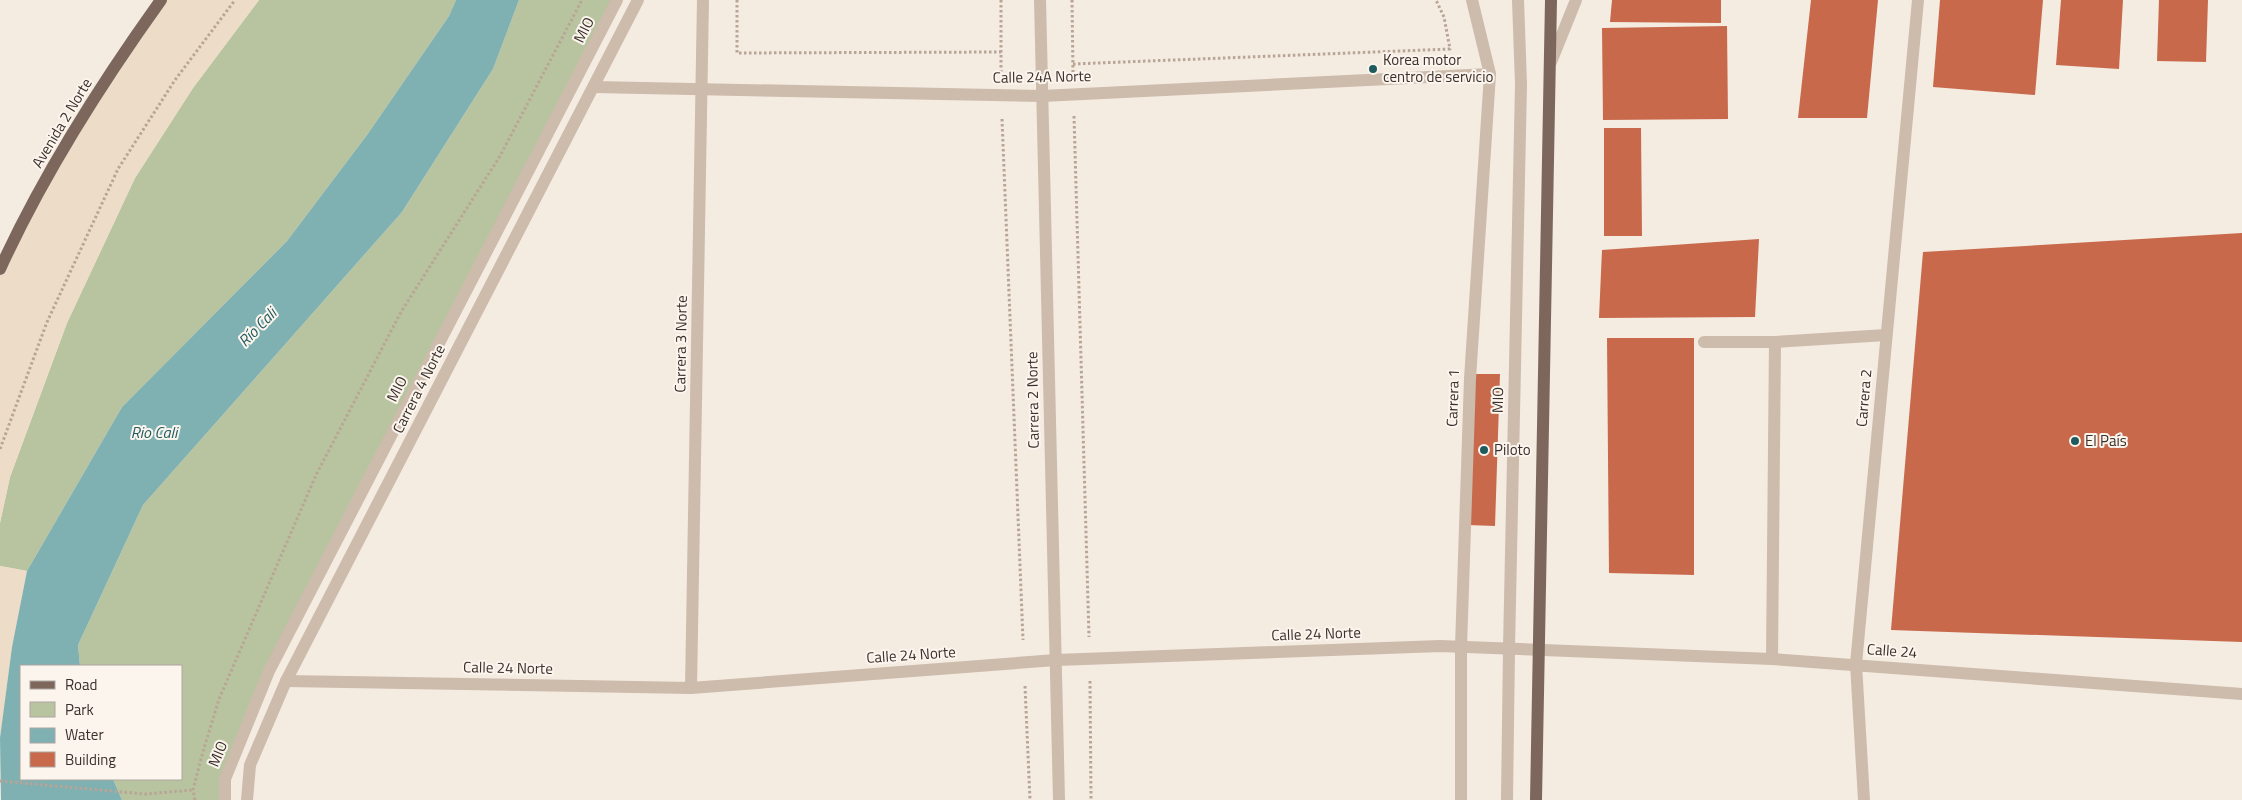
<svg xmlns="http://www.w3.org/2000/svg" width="2242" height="800" viewBox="0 0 2242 800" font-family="'Titillium Web',sans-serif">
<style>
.green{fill:#b8c4a0}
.plaza{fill:#ecdcc8}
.water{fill:#7fb0b2}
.building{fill:#c8694b}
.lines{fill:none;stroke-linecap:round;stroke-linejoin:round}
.path{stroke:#b9a596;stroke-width:3;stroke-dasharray:2.5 2.5;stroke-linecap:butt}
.minor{stroke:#cdbbac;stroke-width:12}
.major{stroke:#7d675c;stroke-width:12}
.poi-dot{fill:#1f5a5e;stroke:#fbf5ee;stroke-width:2}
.labels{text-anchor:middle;stroke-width:4;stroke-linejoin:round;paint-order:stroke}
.street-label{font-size:15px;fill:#3b302b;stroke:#fbf5ee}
.poi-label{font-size:15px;fill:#3b302b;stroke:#fbf5ee;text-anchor:start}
.water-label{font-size:16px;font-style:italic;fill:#1f5a5e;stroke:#fbf5ee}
</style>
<rect width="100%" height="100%" fill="#f4ebe1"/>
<g class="green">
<polygon points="259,0 456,0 449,16 367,135 287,241 122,407 27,571 0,566 0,523 10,477 67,323 135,178 193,88"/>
<polygon points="519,0 617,0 269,671 225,779 225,800 122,800 113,779 181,779 181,666 80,666 78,645 143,505 402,212 493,69"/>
</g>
<g class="plaza">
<polygon points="161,0 259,0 193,88 135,178 67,323 10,477 0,523 0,269 20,226"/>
<polygon points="0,566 27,571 12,647 0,738"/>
</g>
<polygon class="water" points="456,0 519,0 493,69 402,212 143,505 78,645 80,666 21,666 21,779 113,779 122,800 1,800 0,738 12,647 27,571 122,407 287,241 367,135 449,16"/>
<g class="building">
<polygon points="1612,0 1721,0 1721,23 1610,22"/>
<polygon points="1811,0 1878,0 1867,118 1798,118"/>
<polygon points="1940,0 2043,0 2035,95 1933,87"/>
<polygon points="2061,0 2123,0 2119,69 2056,65"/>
<polygon points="2159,0 2208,0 2206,62 2157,61"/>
<polygon points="1727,26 1728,119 1603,120 1602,28"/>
<polygon points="1604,128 1641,128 1642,236 1604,236"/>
<polygon points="2242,233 2242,642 1891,630 1923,252"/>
<polygon points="1759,239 1755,317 1599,318 1602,250"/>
<polygon points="1607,338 1694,338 1694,575 1609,573"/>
<polygon points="1473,374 1500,374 1495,526 1468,525"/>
</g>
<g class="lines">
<g class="path">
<polyline points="737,0 737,53 1001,52"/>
<polyline points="1001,0 1001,72"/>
<polyline points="1072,0 1073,72"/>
<polyline points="1073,64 1450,49 1444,17 1436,0"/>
<polyline points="1074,116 1089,637"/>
<polyline points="1002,119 1023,640"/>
<polyline points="0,449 47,322 118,169 175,80 235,0"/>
<polyline points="1090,681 1091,800"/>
<polyline points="1025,686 1030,800"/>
<polyline points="0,781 145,794 193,790"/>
<polyline points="195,800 193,790 202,755 219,699 316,475 401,312 500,156 582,0"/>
</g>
<g class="minor">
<polyline points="1040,0 1059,800"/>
<polyline points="1551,62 1576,0"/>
<polyline points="594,87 1042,96 1490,74"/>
<polyline points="1704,342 1775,342 1886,335"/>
<polyline points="1772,659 1775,342"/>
<polyline points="286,681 691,688 1056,660 1440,646 1772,659 2242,694"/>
<polyline points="691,688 703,0"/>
<polyline points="225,800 225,779 269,671 617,0"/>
<polyline points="247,800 250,765 286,681 638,0"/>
<polyline points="1461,800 1461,647 1470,379 1490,74 1472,0"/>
<polyline points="1507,800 1509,648 1521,84 1518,0"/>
<polyline points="1864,800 1856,664 1918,0"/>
</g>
<g class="major">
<path d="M0,269C43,175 100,85 161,0"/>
<polyline points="1536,800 1551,0"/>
</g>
</g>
<g class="poi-dot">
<circle cx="1373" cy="69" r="5"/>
<circle cx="2075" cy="441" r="5"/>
<circle cx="1484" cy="450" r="5"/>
</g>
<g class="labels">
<g class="street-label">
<text transform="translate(584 30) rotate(-63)" y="5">MIO</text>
<text transform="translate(1042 77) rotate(-1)" y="5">Calle 24A Norte</text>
<text transform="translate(62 123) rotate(-59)" y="5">Avenida 2 Norte</text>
<text transform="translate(681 344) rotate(-89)" y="5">Carrera 3 Norte</text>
<text transform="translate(397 389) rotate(-63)" y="5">MIO</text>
<text transform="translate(419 389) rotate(-63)" y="5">Carrera 4 Norte</text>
<text transform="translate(1453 398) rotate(-88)" y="5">Carrera 1</text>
<text transform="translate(1864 398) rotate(-85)" y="5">Carrera 2</text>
<text transform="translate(1033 400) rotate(-91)" y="5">Carrera 2 Norte</text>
<text transform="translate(1498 400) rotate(-89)" y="5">MIO</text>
<text transform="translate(1316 634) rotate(-2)" y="5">Calle 24 Norte</text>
<text transform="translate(1892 651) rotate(4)" y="5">Calle 24</text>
<text transform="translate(911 655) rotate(-4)" y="5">Calle 24 Norte</text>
<text transform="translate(508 668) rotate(1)" y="5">Calle 24 Norte</text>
<text transform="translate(218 754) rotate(-67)" y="5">MIO</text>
</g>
<g class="poi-label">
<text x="1383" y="65">Korea motor<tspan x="1383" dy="17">centro de servicio</tspan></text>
<text x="2085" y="446">El País</text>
<text x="1494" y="455">Piloto</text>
</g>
<g class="water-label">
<text transform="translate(257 327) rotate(-46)" y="6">Río Cali</text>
<text x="154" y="438">Rio Cali</text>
</g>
</g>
<rect x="20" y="665" width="162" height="115" fill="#fbf5ee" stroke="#aea6a0"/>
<rect x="30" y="681" width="25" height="8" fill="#7d675c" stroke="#aea6a0"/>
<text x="65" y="690" font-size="15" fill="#3b302b">Road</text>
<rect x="30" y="702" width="25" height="15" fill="#b8c4a0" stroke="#aea6a0"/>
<text x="65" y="715" font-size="15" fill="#3b302b">Park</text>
<rect x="30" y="728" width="25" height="15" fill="#7fb0b2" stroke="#aea6a0"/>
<text x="65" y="740" font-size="15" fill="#3b302b">Water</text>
<rect x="30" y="752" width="25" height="15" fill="#c8694b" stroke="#aea6a0"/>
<text x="65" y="765" font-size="15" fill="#3b302b">Building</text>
</svg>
